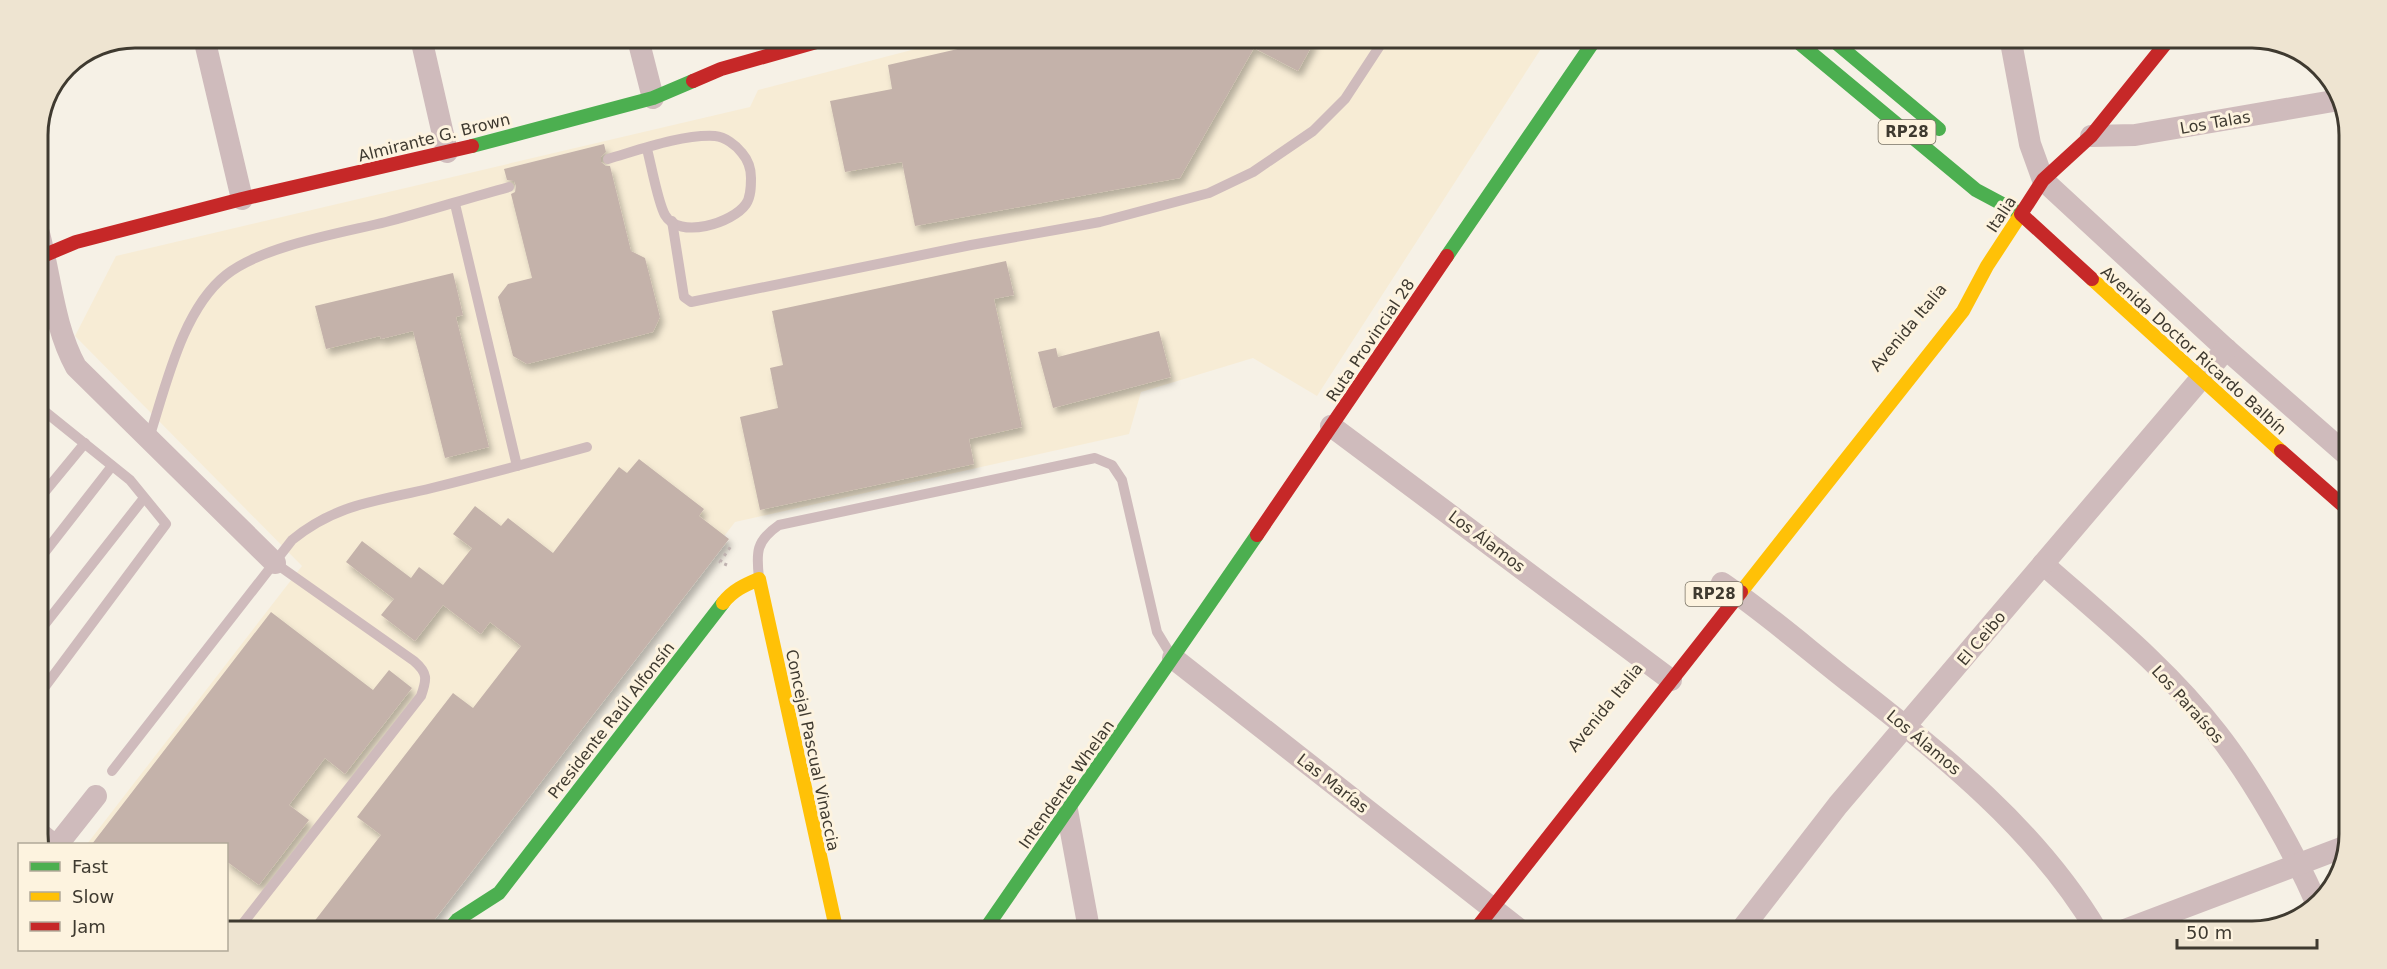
<svg xmlns="http://www.w3.org/2000/svg" width="2387" height="969" viewBox="0 0 2387 969" font-family="'DejaVu Sans',sans-serif">
<style>
.built{fill:#f7ecd5}
.building{fill:#c4b2aa;filter:url(#shadow)}
.lines{fill:none;stroke-linecap:round;stroke-linejoin:round}
.path{stroke:#bfb2b0;stroke-width:3;stroke-dasharray:3 4.5;stroke-linecap:butt}
.lane{stroke:#cfbbbc;stroke-width:10}
.street{stroke:#cfbbbc;stroke-width:22}
.fast{stroke:#4caf50;stroke-width:14}
.slow{stroke:#ffc107;stroke-width:14}
.jam{stroke:#c62828;stroke-width:14}
.labels{text-anchor:middle;stroke-width:6;stroke-linejoin:round;paint-order:stroke}
.shield{fill:#fdf3df;stroke:#787264;stroke-width:1.5}
.shield-label{font-size:15px;font-weight:bold;fill:#3f3a30}
.street-label{font-size:16px;fill:#3f3a30;stroke:#fdf3df}
.rim{fill:none;stroke:#3f3a30;stroke-width:3}
</style>
<defs>
<filter id="shadow"><feDropShadow dx="3.5" dy="6" stdDeviation="3" flood-color="#0004"/></filter>
</defs>
<rect width="100%" height="100%" fill="#f6f1e6"/>
<polygon class="built" points="950,40 1546,41 1317,396 1253,358 1141,392 1129,434 735,522 423,927 227,926 226,844 87,844 302,566 75,336 116,256 750,107 758,90"/>
<g class="building">
<polygon points="997,40 1315,40 1298,71 1254,48 1180,178 915,226 902,162 845,172 830,101 892,89 888,65"/>
<polygon points="604,144 606,152 601,157 601,162 606,166 610,166 631,251 645,258 660,317 653,332 527,364 513,356 498,297 508,284 532,278 511,194 515,192 516,186 514,181 507,180 504,169"/>
<polygon points="1006,261 1014,295 994,299 1022,427 969,439 974,464 760,510 740,417 778,408 770,368 783,365 772,311"/>
<polygon points="453,273 463,315 456,317 489,447 445,458 413,331 381,339 380,336 326,349 315,306"/>
<polygon points="1159,331 1171,377 1053,408 1038,352 1056,348 1058,357"/>
<polygon points="639,459 704,509 699,516 729,539 429,927 310,927 381,835 357,817 453,693 473,708 521,646 490,622 481,634 443,605 415,641 381,615 394,599 346,562 362,541 411,578 419,567 443,585 472,548 453,534 475,506 501,526 508,518 553,553 619,467 627,473"/>
<polygon points="271,612 373,690 389,670 412,688 345,774 325,758 289,805 309,820 259,885 226,861 226,844 92,844"/>
</g>
<g class="lines">
<polyline class="path" points="727,565 720,562 731,546"/>
<g class="lane">
<path d="M608,159C639,150 683,134 715,136C725,137 736,145 742,153C748,160 751,168 751,178C751,186 751,197 746,204C733,223 679,240 665,215C658,203 651,164 647,149"/>
<polyline points="455,204 517,466"/>
<polyline points="672,221 684,297 691,302 971,245 1100,222 1209,193 1253,172 1313,131 1345,99 1383,41"/>
<polyline points="38,406 130,480 166,524 38,696"/>
<polyline points="38,424 46,413"/>
<path d="M149,438C166,386 182,310 226,275C262,246 341,233 386,222C428,211 468,198 509,187"/>
<polyline points="38,500 85,443"/>
<polyline points="38,561 112,466"/>
<path d="M759,578C756,552 756,541 779,525L1095,458L1112,465L1122,480L1157,632L1171,655"/>
<polyline points="38,633 144,498"/>
<path d="M112,771L292,540C337,503 379,501 432,488C484,475 536,461 587,447"/>
<path d="M240,927L421,696C427,679 428,673 414,661L275,563"/>
</g>
<g class="street">
<polyline points="204,38 242,199"/>
<polyline points="421,38 447,152"/>
<polyline points="638,39 653,98"/>
<polyline points="2011,42 2030,144 2043,180 2226,349 2347,455"/>
<polyline points="2091,136 2135,135 2339,100"/>
<path d="M38,230C51,276 53,325 76,367L275,563"/>
<polyline points="1331,426 1671,680"/>
<path d="M2043,564C2103,617 2168,669 2217,733C2253,779 2292,848 2316,902"/>
<path d="M1722,583C1766,613 1806,648 1848,681C1941,754 2036,828 2097,931"/>
<polyline points="1173,658 1520,930"/>
<polyline points="1067,810 1089,929"/>
<polyline points="38,832 53,844"/>
<polyline points="58,844 96,796"/>
<polyline points="1741,930 1838,805 2226,349"/>
<polyline points="2122,931 2344,847"/>
</g>
<g class="fast">
<polyline points="1798,42 1976,190 2021,214"/>
<polyline points="1835,42 1939,129"/>
<polyline points="472,146 653,98 693,81"/>
<polyline points="1447,256 1594,41"/>
<polyline points="451,927 457,920 499,893 723,603"/>
<polyline points="986,928 1257,535"/>
</g>
<g class="slow">
<polyline points="2092,279 2281,451"/>
<polyline points="1741,592 1963,311 1987,266 2021,214"/>
<path d="M723,603C733,590 745,585 759,579L836,928"/>
</g>
<g class="jam">
<polyline points="693,81 721,69 827,39"/>
<polyline points="38,258 76,242 242,199 472,146"/>
<polyline points="2092,279 2021,214 2043,180 2091,136 2166,43"/>
<polyline points="2281,451 2347,509"/>
<polyline points="1257,535 1447,256"/>
<polyline points="1475,930 1741,592"/>
</g>
</g>
<g class="labels">
<g class="shield">
<rect x="1878.5" y="120" width="57" height="24" rx="4.5"/>
<rect x="1685.5" y="582" width="57" height="24" rx="4.5"/>
</g>
<g class="shield-label">
<text x="1907" y="137">RP28</text>
<text x="1714" y="599">RP28</text>
</g>
<g class="street-label">
<text transform="translate(2215 122) rotate(-10)" y="6">Los Talas</text>
<text transform="translate(434 137) rotate(-14)" y="6">Almirante G. Brown</text>
<text transform="translate(2001 214) rotate(-57)" y="6">Italia</text>
<text transform="translate(1908 327) rotate(-50)" y="6">Avenida Italia</text>
<text transform="translate(1370 340) rotate(-56)" y="6">Ruta Provincial 28</text>
<text transform="translate(2194 350) rotate(42)" y="6">Avenida Doctor Ricardo Balbín</text>
<text transform="translate(1487 541) rotate(37)" y="6">Los Álamos</text>
<text transform="translate(1981 638) rotate(-50)" y="6">El Ceibo</text>
<text transform="translate(2188 704) rotate(48)" y="6">Los Paraísos</text>
<text transform="translate(1605 707) rotate(-51)" y="6">Avenida Italia</text>
<text transform="translate(611 720) rotate(-52)" y="6">Presidente Raúl Alfonsín</text>
<text transform="translate(1924 742) rotate(40)" y="6">Los Álamos</text>
<text transform="translate(813 750) rotate(78)" y="6">Concejal Pascual Vinaccia</text>
<text transform="translate(1333 783) rotate(38)" y="6">Las Marías</text>
<text transform="translate(1066 784) rotate(-55)" y="6">Intendente Whelan</text>
</g>
</g>
<path d="M0 0H2387V969H0ZM135 48H2252A87 87 0 0 1 2339 135V834A87 87 0 0 1 2252 921H135A87 87 0 0 1 48 834V135A87 87 0 0 1 135 48Z" fill="#eee4d1" fill-rule="evenodd"/>
<path class="rim" d="M135 48H2252A87 87 0 0 1 2339 135V834A87 87 0 0 1 2252 921H135A87 87 0 0 1 48 834V135A87 87 0 0 1 135 48Z"/>
<rect x="18" y="843" width="210" height="108" fill="#fdf3df" stroke="#b1a999" stroke-width="1.5"/>
<rect x="30" y="862" width="30" height="9" fill="#4caf50" stroke="#b1a999" stroke-width="1.5"/>
<text x="72" y="873" font-size="18" fill="#3f3a30">Fast</text>
<rect x="30" y="892" width="30" height="9" fill="#ffc107" stroke="#b1a999" stroke-width="1.5"/>
<text x="72" y="903" font-size="18" fill="#3f3a30">Slow</text>
<rect x="30" y="922" width="30" height="9" fill="#c62828" stroke="#b1a999" stroke-width="1.5"/>
<text x="72" y="933" font-size="18" fill="#3f3a30">Jam</text>
<path d="M2177 939v9h140v-9" fill="none" stroke="#3f3a30" stroke-width="3"/>
<text x="2186" y="939" font-size="18" fill="#3f3a30" stroke="#fdf3df" stroke-width="4.5" paint-order="stroke">50 m</text>
</svg>
